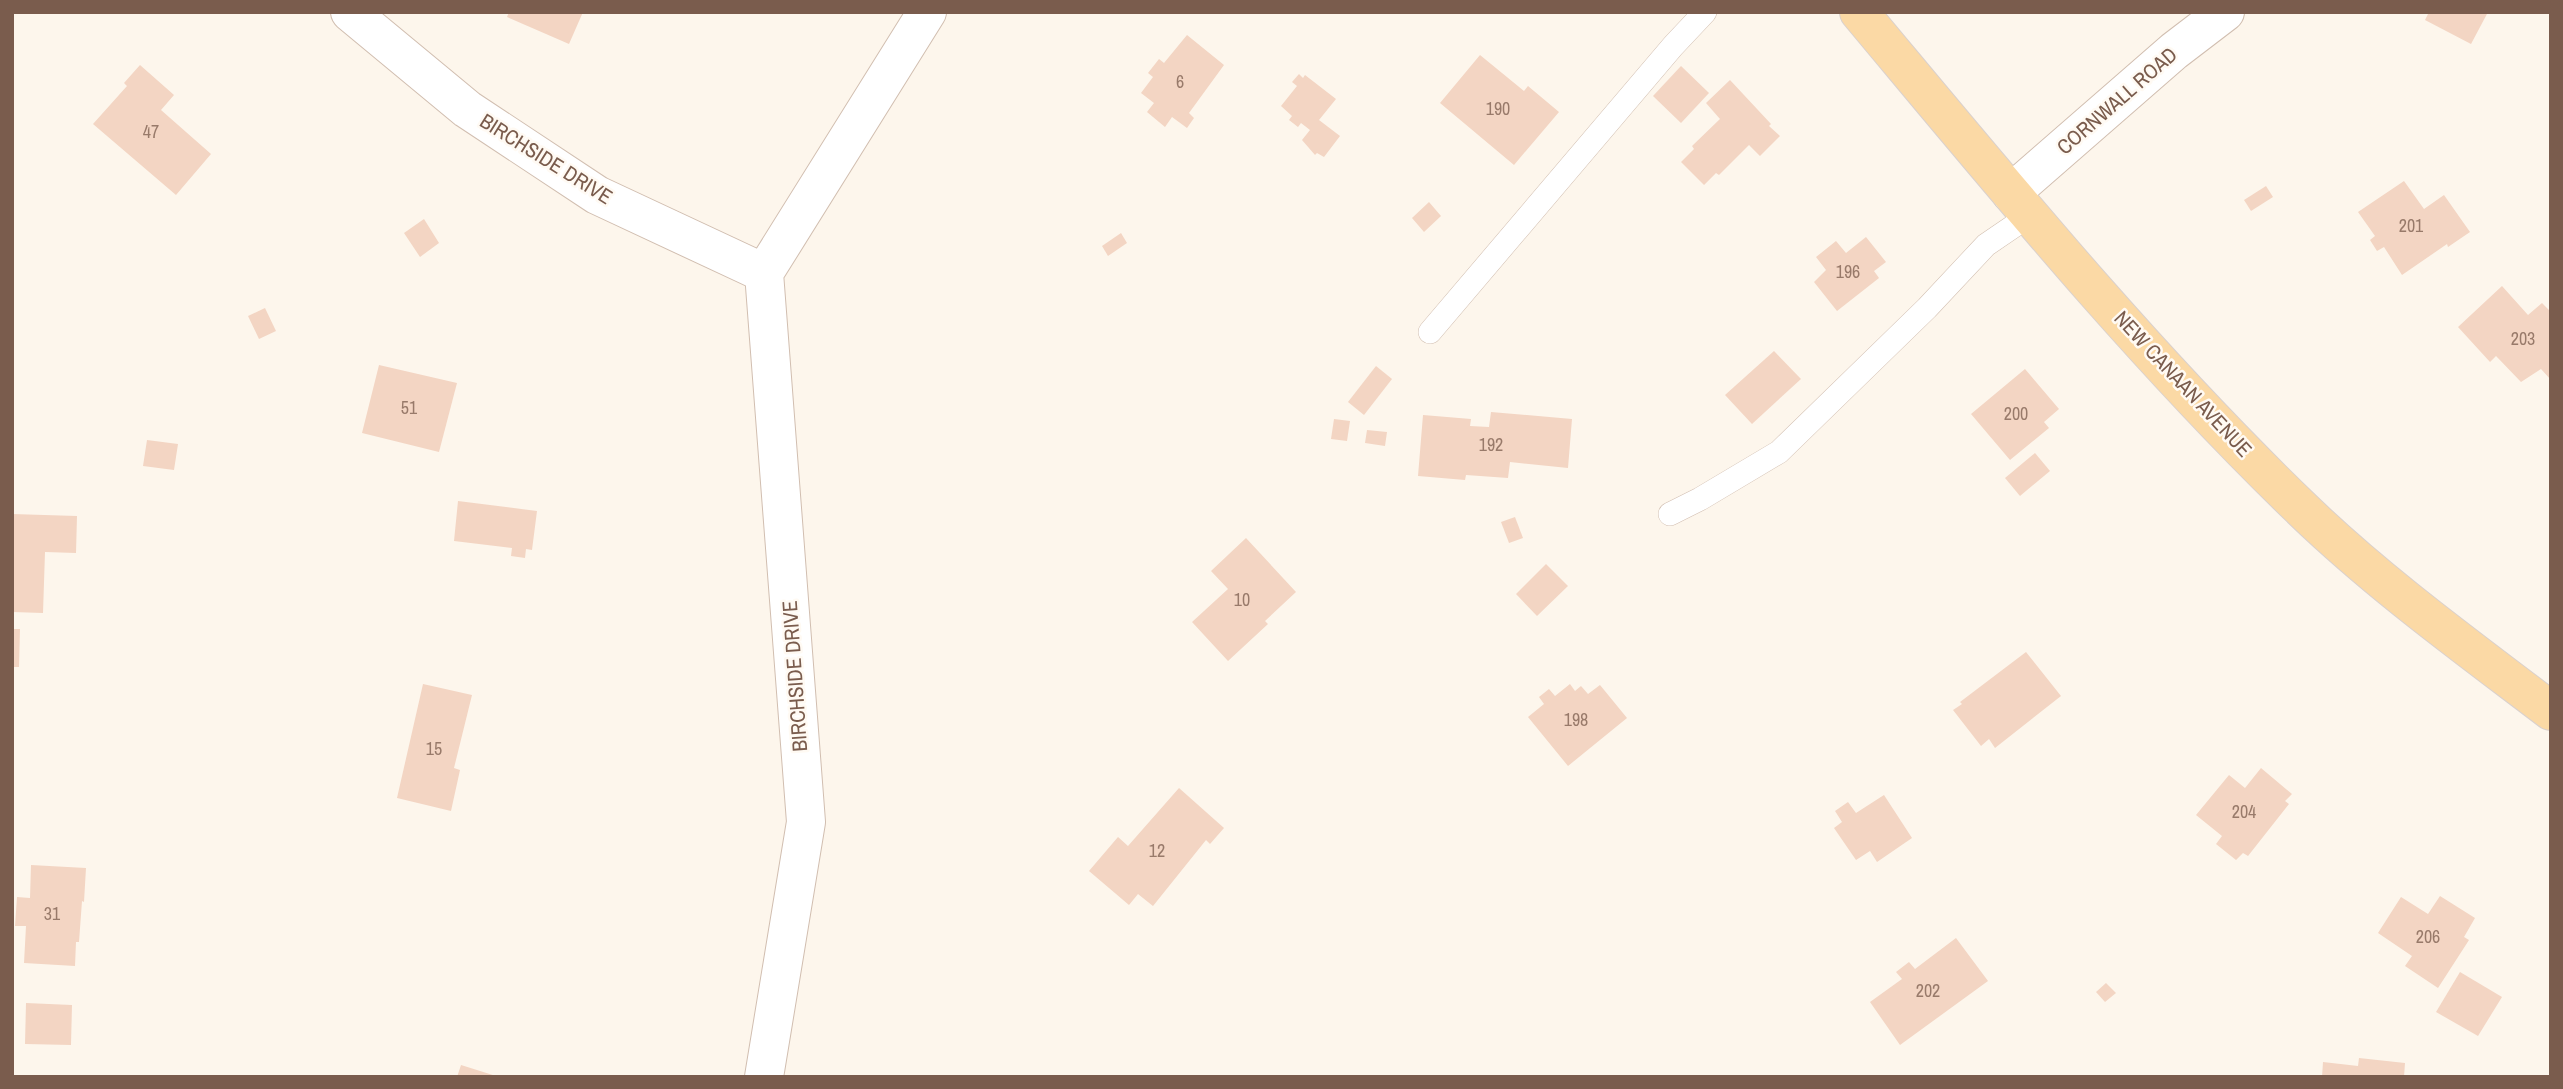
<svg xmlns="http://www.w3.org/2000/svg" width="2563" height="1089" viewBox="0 0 2563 1089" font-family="'Archivo Narrow',sans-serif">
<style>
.building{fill:#f3d5c3}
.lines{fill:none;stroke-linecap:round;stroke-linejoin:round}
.service-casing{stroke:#d1beb0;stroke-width:24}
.minor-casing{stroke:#d1beb0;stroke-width:40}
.primary-casing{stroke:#dad1cd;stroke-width:40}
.service{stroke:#fff;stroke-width:23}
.minor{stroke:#fff;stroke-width:38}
.primary{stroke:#fbd9a5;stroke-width:38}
.labels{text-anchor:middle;stroke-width:5;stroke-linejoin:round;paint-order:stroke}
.number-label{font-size:18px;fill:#987a6a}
.street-label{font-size:21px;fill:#7a5c4d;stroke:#fffaf3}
</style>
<rect width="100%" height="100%" fill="#fdf6ec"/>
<g class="building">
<polygon points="509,12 583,12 569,44 507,17"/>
<polygon points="2429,12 2488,12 2471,44 2425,20"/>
<polygon points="1187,35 1224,65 1189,113 1194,118 1187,128 1172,117 1165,127 1147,112 1154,103 1141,93 1153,77 1148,73 1159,59 1164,63"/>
<polygon points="1480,55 1524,91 1528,86 1559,112 1514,165 1440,103"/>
<polygon points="140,65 174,95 161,110 211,154 176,195 93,124 127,86 124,83"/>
<polygon points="1681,66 1709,93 1681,123 1653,96"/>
<polygon points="1299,74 1303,78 1305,75 1336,99 1319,120 1340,136 1324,157 1317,153 1315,155 1302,140 1310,130 1301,123 1298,127 1289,120 1292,116 1281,106 1297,86 1292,82"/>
<polygon points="1730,80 1771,124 1769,126 1780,136 1760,156 1749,145 1719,175 1716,173 1704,185 1681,162 1694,149 1692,146 1720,119 1706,103"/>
<polygon points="2404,181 2424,209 2444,195 2470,232 2448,247 2447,244 2402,275 2384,247 2377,251 2370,240 2375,236 2358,212"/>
<polygon points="2266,186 2273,197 2251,211 2244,200"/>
<polygon points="1429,202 1441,216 1424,232 1412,218"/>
<polygon points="424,219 439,243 420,257 404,233"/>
<polygon points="1121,233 1127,243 1108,256 1102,246"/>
<polygon points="1866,237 1886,262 1874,271 1879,278 1837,311 1814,282 1826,270 1816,257 1836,241 1846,253"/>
<polygon points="2502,286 2528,315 2542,303 2551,312 2551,380 2541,369 2521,382 2496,356 2490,362 2458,327"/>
<polygon points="265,308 276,331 259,339 248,316"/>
<polygon points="1774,351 1801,379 1752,424 1725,395"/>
<polygon points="379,365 457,383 439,452 362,433"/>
<polygon points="1376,366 1392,379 1364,415 1348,402"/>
<polygon points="2025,369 2059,409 2044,422 2049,428 2010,460 1971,414"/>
<polygon points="1491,412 1572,419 1568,468 1510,462 1508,478 1466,475 1465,480 1418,476 1423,415 1471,419 1470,426 1489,427"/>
<polygon points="1334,419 1350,421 1347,441 1331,439"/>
<polygon points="1367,430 1387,432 1385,446 1365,443"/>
<polygon points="147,440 178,444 174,470 143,466"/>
<polygon points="2035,453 2050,471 2020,496 2005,478"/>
<polygon points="458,501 537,511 532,550 526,549 525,558 511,556 512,548 454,541"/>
<polygon points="12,514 77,516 76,553 45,552 43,613 12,612"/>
<polygon points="1515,517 1523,538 1509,543 1501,522"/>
<polygon points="1246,538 1296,592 1265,621 1268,624 1228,661 1192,622 1228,589 1211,571"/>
<polygon points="1546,564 1568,586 1537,616 1516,594"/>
<polygon points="12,629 20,629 19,667 12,667"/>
<polygon points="2026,652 2061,696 1995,748 1989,739 1981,746 1953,710 1962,704 1960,702"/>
<polygon points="423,684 472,695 454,768 460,770 451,811 397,798"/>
<polygon points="1570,684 1575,691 1581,686 1588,694 1600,685 1627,718 1568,766 1528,717 1544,704 1539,697 1549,689 1555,696"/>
<polygon points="2261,768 2292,794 2285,801 2289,804 2248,856 2243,853 2236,860 2216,844 2222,836 2196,815 2229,775 2245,788"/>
<polygon points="1179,788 1224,828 1210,844 1206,840 1153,906 1138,894 1129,905 1089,871 1118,837 1128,846"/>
<polygon points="1884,795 1912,838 1877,862 1870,851 1856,860 1834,828 1842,822 1835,811 1848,802 1856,813"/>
<polygon points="31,865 86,868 84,902 82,901 79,942 76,942 75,966 24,963 26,926 15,926 17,897 30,898"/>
<polygon points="2440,896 2475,918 2464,937 2469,940 2438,988 2405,966 2412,956 2378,933 2401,897 2428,914"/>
<polygon points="1956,938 1988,981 1900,1045 1870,1002 1902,979 1896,972 1909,962 1915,969"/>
<polygon points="2460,972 2502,997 2478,1036 2436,1012"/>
<polygon points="2106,983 2116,993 2105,1002 2096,992"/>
<polygon points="26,1003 72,1005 71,1045 25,1044"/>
<polygon points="2359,1058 2405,1063 2404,1077 2322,1077 2323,1062 2358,1066"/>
<polygon points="461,1065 496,1076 495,1077 457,1077"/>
</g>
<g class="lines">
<defs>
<g id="service">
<polyline points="1430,332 1673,46 1705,12"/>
<polyline points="1670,514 1700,499 1779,452 1927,308 1986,245 2030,215"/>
</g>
<g id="minor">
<polyline points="350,12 467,109 597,195 764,273"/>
<polyline points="2011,193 2174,51 2225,12"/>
<polyline points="764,1077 806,822 764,273 927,12"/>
</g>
<path id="primary" d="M1859,12C2002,183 2143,356 2304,511C2380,584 2467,647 2551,711"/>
</defs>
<use href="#service" class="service-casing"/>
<use href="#minor" class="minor-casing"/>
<use href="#primary" class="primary-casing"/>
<use href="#service" class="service"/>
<use href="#minor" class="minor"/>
<use href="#primary" class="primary"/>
</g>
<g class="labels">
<g class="number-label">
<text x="1180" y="88">6</text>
<text x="1498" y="115">190</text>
<text x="151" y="138">47</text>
<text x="2411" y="232">201</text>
<text x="1848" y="278">196</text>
<text x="2523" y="345">203</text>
<text x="409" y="414">51</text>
<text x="2016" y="420">200</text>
<text x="1491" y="451">192</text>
<text x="1242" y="606">10</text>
<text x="1576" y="726">198</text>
<text x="434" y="755">15</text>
<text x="2244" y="818">204</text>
<text x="1157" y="857">12</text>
<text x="52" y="920">31</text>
<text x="2428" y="943">206</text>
<text x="1928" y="997">202</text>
</g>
<g class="street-label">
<text transform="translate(2117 101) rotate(-41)" y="7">CORNWALL ROAD</text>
<text transform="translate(546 159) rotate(32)" y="7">BIRCHSIDE DRIVE</text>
<text transform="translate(2183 384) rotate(47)" y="7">NEW CANAAN AVENUE</text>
<text transform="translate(795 676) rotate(-94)" y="7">BIRCHSIDE DRIVE</text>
</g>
</g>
<rect width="2563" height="1089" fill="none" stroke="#7a5c4d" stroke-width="28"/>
</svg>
